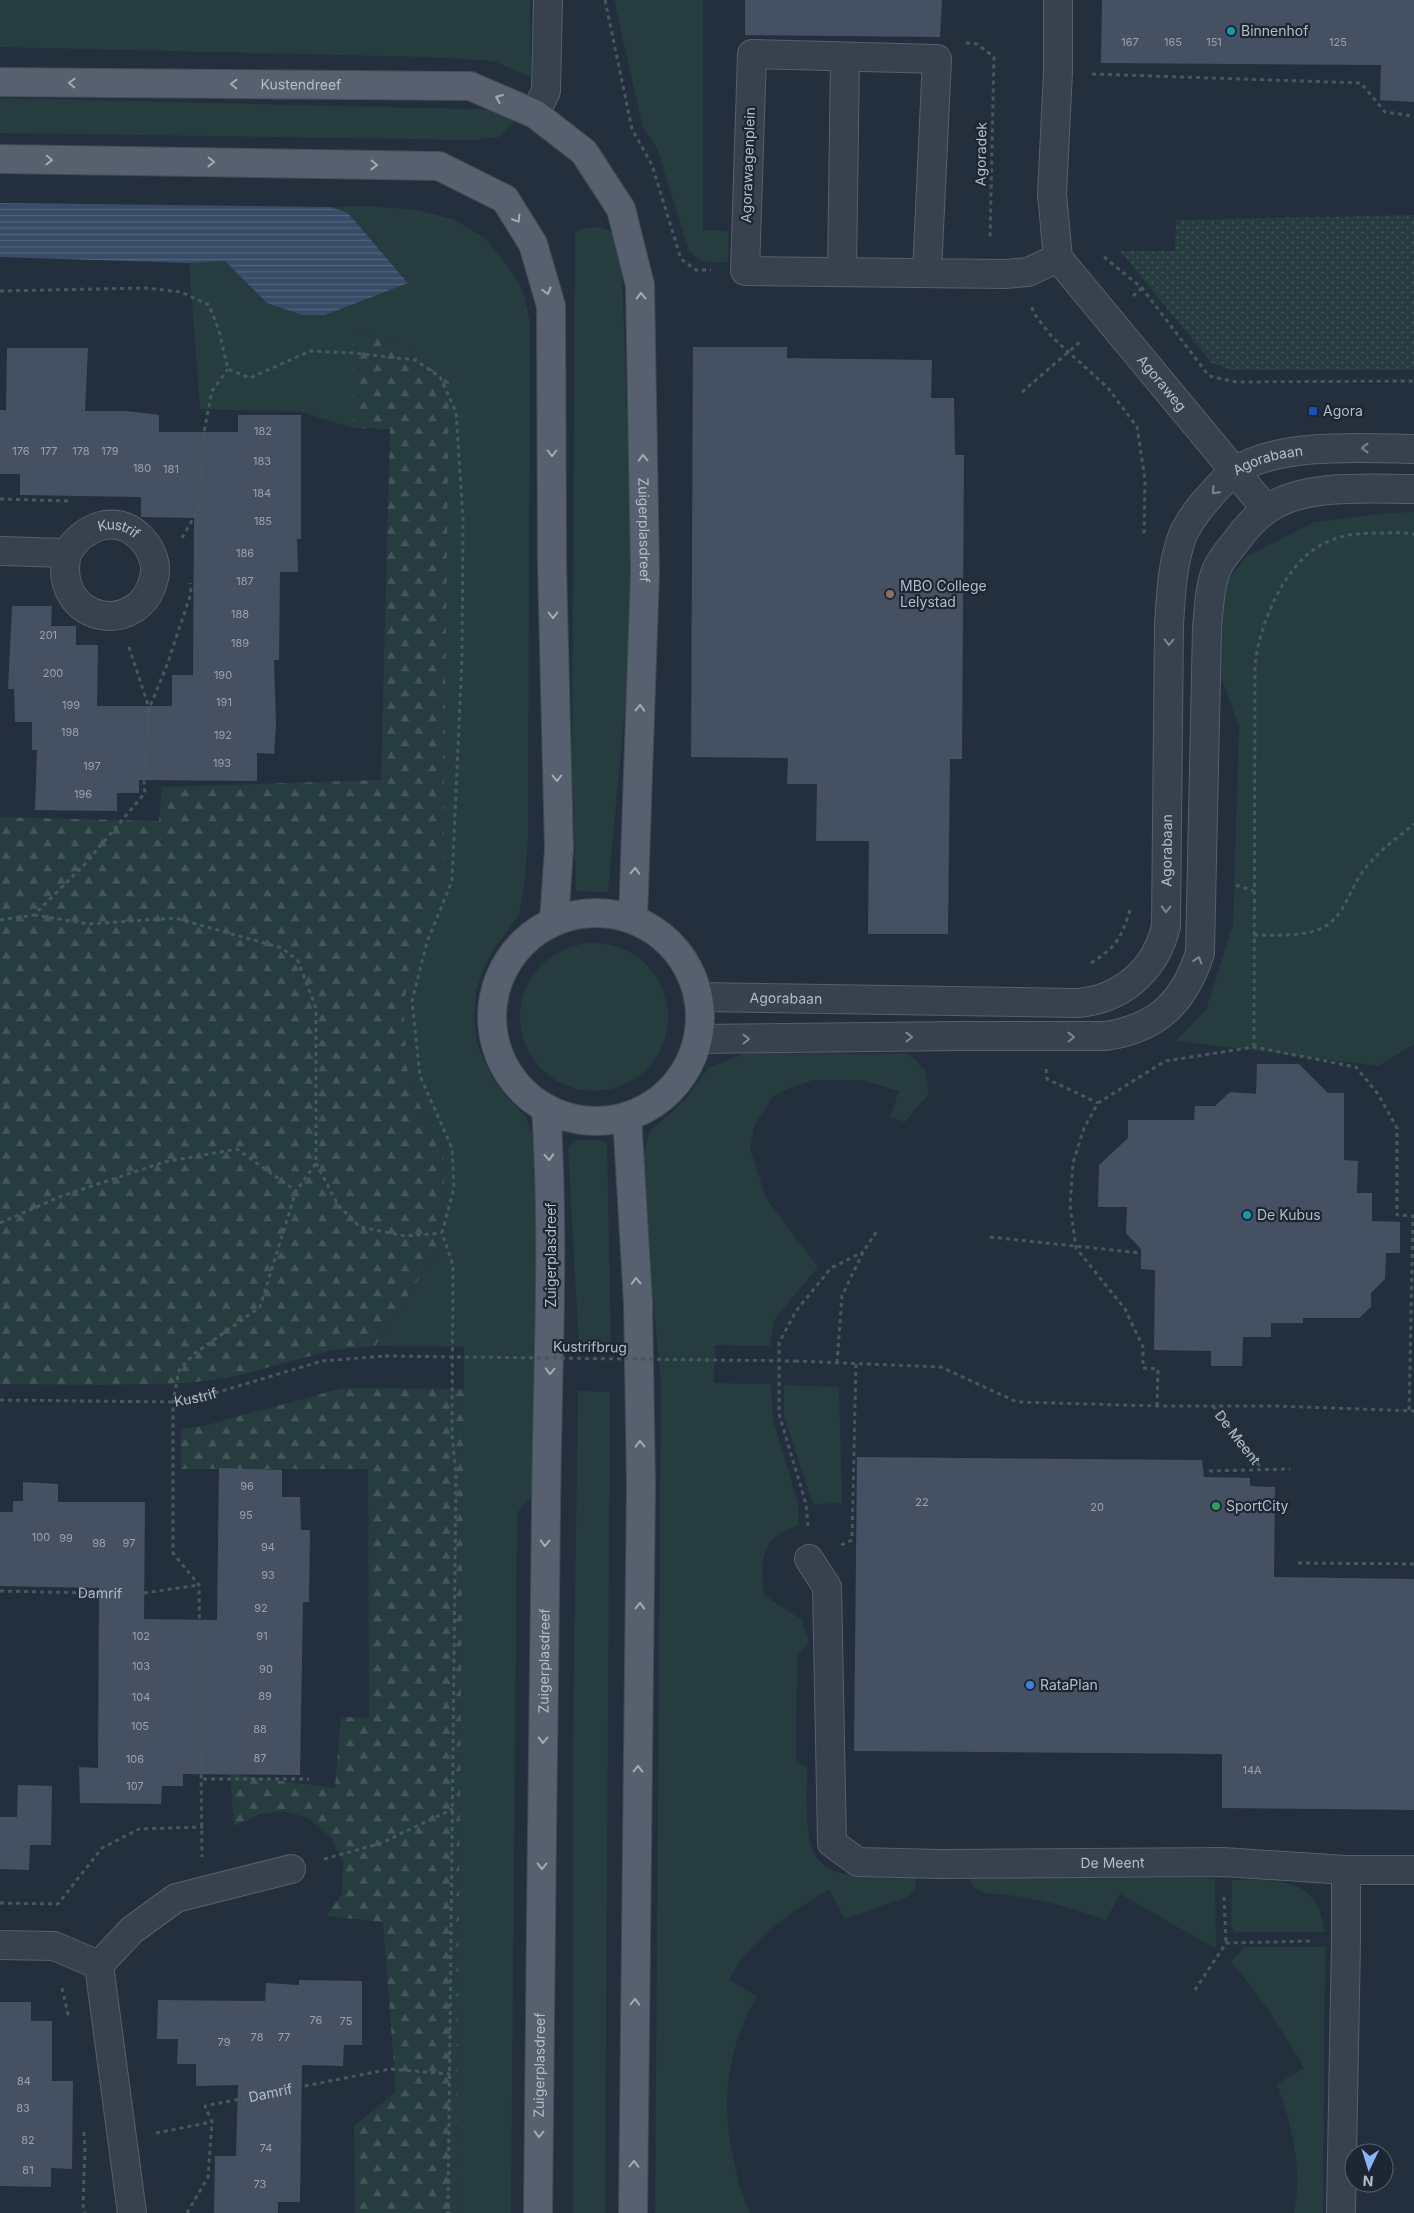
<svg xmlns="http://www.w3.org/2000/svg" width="1414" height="2213" viewBox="0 0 1414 2213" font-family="Inter,sans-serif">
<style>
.grass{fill:#263c3f}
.forest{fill:url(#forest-firs)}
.garden{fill:url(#garden-dots)}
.water{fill:url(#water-rules)}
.building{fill:#455162}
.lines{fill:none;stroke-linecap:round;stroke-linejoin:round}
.minor-casing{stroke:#565f6c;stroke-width:30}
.major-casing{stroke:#414a57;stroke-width:30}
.path{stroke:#44595c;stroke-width:3;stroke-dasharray:4 4;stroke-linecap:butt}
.minor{stroke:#38414e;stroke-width:28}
.major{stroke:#56606e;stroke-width:28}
.path-bridge{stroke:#44595c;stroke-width:3;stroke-dasharray:4 4;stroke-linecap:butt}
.oneway{stroke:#a1aab7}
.oneway2{stroke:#7c8592}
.culture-dot{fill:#0f9aa8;stroke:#1d2633;stroke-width:2}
.transit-dot{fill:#1a4fb4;stroke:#1d2633;stroke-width:2}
.education-dot{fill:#8d6e63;stroke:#1d2633;stroke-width:2}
.leisure-dot{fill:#2e9e5b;stroke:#1d2633;stroke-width:2}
.shop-dot{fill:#3f7fe0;stroke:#1d2633;stroke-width:2}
.labels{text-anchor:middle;stroke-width:4.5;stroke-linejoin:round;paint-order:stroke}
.number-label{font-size:11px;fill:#98a1af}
.poi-label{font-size:14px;fill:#b4bcc9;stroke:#1d2633;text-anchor:start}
.street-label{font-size:14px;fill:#b4bcc9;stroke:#1d2633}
</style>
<defs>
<pattern id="forest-firs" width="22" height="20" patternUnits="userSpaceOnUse" patternTransform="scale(1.25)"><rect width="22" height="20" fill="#263c3f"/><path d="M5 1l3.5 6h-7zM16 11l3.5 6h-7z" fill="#435659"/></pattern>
<pattern id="garden-dots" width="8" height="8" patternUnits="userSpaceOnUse" patternTransform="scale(1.25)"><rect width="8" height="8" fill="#263c3f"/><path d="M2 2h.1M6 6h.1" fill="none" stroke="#435659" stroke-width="1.8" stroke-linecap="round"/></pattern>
<pattern id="water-rules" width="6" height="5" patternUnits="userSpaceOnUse" patternTransform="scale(1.25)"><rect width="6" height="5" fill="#394c67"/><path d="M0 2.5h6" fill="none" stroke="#53647b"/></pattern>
</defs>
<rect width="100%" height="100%" fill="#242f3e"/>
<g class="grass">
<polygon points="0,0 530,0 531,77 493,61 427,57 0,47"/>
<path d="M614,0H703V230L729,231L728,262C709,263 703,264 689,251L657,148L643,128Z"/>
<polygon points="0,98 513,110 513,124 499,137 473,140 0,133"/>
<polygon points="368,206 417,210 455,220 485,238 507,265 522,289 530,320 528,839 524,888 518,917 497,944 484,967 476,991 474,1020 478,1046 491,1075 505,1096 526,1116 541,1162 535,1492 517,1513 511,2213 456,2213 464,1347 375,1346 438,1249 446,1163 408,1079 369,1025 449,382 391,338 353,334 353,428 301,412 200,409 189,263 225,261 267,303 325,315 408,282 348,213 330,207"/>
<path d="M597,227C611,229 617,235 621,248L633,570L631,643L608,892L576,891L572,773L575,232L584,228Z"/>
<polygon points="1414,512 1414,1044 1379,1066 1176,1041 1206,1010 1233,924 1239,727 1219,671 1221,589 1247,556 1314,522 1388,513"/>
<circle cx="594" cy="1017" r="74"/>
<path d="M745,1053L909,1054L925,1070L929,1093L905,1122L890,1117L899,1091L861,1080H813L785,1090L773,1097L755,1123L750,1148L766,1198L818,1267L774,1320L770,1346L715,1345L714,1383L771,1384L773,1420L798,1503L799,1525C760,1538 761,1558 764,1595L802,1620L809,1643L797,1655L796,1762L807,1768C807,1790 805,1830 812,1849C817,1863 831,1871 845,1874L915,1877C917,1887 915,1891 907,1897L845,1919L829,1889C792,1912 749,1939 729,1980L757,1996C726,2050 720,2106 735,2166C739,2183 742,2198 751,2213H655L661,1382L640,1169L649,1132L684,1101L708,1068Z"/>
<polygon points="578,1139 607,1141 611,1349 579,1349 568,1148"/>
<polygon points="784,1385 839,1387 842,1503 813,1504 784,1416"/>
<polygon points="578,1391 610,1392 605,2213 573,2213 573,1735"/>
<path d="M971,1877L1215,1878L1216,1949L1120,1894L1106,1920C1073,1909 1042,1899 1008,1895C994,1893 981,1896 972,1885Z"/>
<path d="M1232,1880C1260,1880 1306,1876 1319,1909C1322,1916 1323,1924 1325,1932H1235L1231,1927Z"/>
<path d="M1245,1947H1325L1323,2213H1294C1303,2168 1292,2126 1277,2084L1304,2068C1282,2030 1260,1995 1231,1962Z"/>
</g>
<g class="forest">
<polygon points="353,334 391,338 449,382 443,884 416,946 403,1005 408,1079 446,1163 438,1249 375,1346 332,1350 236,1376 188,1383 100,1385 0,1384 0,817 159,821 162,787 381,780 390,429 353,428"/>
<polygon points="343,1388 464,1389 456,2213 355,2213 354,2126 396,2092 383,1922 326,1916 342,1894 343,1862 331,1837 308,1818 284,1811 260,1814 234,1826 230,1774 335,1788 341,1717 369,1718 368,1469 181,1469 181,1429 203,1426"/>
</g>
<polygon class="garden" points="1414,215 1414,370 1231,370 1212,363 1120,251 1175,251 1176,220"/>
<polygon class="water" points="0,203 330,207 348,213 408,283 325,315 302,315 267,303 225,261 189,263 0,257"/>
<g class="building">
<polygon points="745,0 942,0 940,37 745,35"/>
<polygon points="1102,0 1414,0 1414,102 1380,100 1381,65 1101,63"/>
<polygon points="693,347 787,347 787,358 932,360 931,398 954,398 955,455 964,455 962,759 950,759 948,934 868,934 869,841 816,841 817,784 787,784 788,758 691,757"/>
<polygon points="7,348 88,348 85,411 126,411 159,415 159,432 238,432 238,415 301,415 301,539 297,539 298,572 280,572 279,660 274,660 276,725 274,754 257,753 257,781 139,780 139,793 117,793 117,811 35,810 37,750 32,750 32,722 15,722 14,689 8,689 12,606 52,606 51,626 76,626 76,645 98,645 97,706 172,706 172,675 193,675 194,518 141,517 141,497 20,495 20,474 0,474 0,410 6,410"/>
<polygon points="1257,1064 1299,1064 1328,1093 1344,1093 1344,1160 1358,1161 1357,1193 1372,1193 1372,1221 1400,1222 1400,1253 1386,1253 1385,1279 1371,1293 1371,1307 1359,1318 1303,1318 1303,1323 1271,1323 1271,1337 1243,1337 1242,1366 1211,1366 1211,1351 1154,1350 1155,1270 1141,1269 1141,1249 1126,1233 1127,1207 1098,1207 1099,1165 1128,1138 1128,1120 1194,1120 1195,1106 1215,1106 1230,1092 1256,1094"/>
<polygon points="857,1457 1202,1460 1204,1477 1250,1478 1250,1486 1275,1487 1274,1577 1414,1579 1414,1810 1222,1808 1222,1754 854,1751"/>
<polygon points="219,1468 282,1470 282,1497 300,1497 301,1530 310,1530 309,1602 303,1602 300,1775 183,1774 183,1786 162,1786 161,1804 80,1803 79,1767 98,1768 99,1588 0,1586 0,1512 13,1512 13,1501 23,1501 23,1482 58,1484 58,1502 145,1502 144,1619 217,1620"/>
<polygon points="18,1785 52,1786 51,1845 30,1845 29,1870 0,1869 0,1817 17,1817"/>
<polygon points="299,1980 362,1981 362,2045 344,2045 343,2066 302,2065 300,2202 278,2202 278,2213 214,2213 215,2156 236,2156 238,2085 196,2086 196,2064 177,2064 178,2039 157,2039 158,2000 265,2001 266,1983 299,1985"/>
<polygon points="0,2002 31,2002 31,2021 52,2021 52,2081 73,2081 72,2169 51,2168 51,2187 0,2186"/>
</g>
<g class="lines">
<defs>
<g id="minor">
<path id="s5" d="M1058,0V72L1052,194L1058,258L1266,509"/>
<polyline points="535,114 546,91 548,0"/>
<polyline points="842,272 845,57"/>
<polyline points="927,273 937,59 752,54 745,271 1005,274 1028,272 1058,258"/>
<path id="s6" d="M0,551L67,553C82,528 115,512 140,537C150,547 158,563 154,578C140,639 51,623 67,553"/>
<path id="s7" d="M698,997L1077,1003C1121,1000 1156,970 1166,926L1169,624C1171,595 1172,565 1182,537C1188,522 1199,508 1210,496C1217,488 1225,478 1234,472C1276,442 1364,448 1414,449"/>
<path d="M698,1039L961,1036H1106C1158,1028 1184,1002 1200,953L1207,628C1209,609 1209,589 1216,571C1220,560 1229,550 1237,540C1245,529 1255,518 1266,510C1302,483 1371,489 1414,489"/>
<path id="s8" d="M809,1559L827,1587L832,1843L858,1862L939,1864L1223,1862L1346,1870H1414"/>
<polyline points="0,1945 54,1946 99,1965 132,2213"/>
<polyline points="99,1965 132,1930 176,1898 291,1869"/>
<polyline points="1341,2213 1346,1940 1346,1870"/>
</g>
<g id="major">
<path id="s9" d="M0,82L470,86L535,114L584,152L621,209L640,285L645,572L633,919"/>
<polyline points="0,159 439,166 505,199 533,244 551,306 552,565 559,849 554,921"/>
<circle cx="596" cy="1017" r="104"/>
<polyline points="627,1116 638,1302 641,1485 633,2213"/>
<path id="s10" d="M538,2213C540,1980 543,1746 546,1513C547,1378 555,1243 546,1108"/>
</g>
</defs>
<use href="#minor" class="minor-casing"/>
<use href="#major" class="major-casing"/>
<g class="path">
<polyline points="605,0 632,129 652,165 681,259 696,270 711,270"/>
<polyline points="966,43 977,44 994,57 990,240"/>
<polyline points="1092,74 1361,83 1385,112 1414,116"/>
<polyline points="1104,257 1142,288 1209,376 1236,382 1414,381"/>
<polyline points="0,291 146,288 181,292 209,305 219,331 228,369 250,378 310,351 354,353 415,360 440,377 456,412 463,519 462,658 452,881 427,942 412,1001 420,1076 452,1148 454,1188 442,1233 453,1265 452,1435 456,1474 448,2213"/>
<polyline points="1133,296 1142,288"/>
<polyline points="1032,307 1033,312 1052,337 1108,388 1137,427 1145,480 1144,534"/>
<polyline points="1022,392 1081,341"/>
<polyline points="0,499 69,501"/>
<polyline points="182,538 199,508 204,432 212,391 228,369"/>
<polyline points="129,647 149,708"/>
<polyline points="1236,885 1254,891"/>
<polyline points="34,915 89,924 175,918 282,948 298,961 316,1008 316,1163 296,1191 260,1307 194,1354 179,1370 173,1402 173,1553 199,1585 202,1857"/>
<polyline points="0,920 34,915 84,865 145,793 144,782 149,709 167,665 191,593 190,583"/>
<path d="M1254,935C1273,935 1304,937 1322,928C1345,917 1349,889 1364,870C1377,852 1397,838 1414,824"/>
<path d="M1091,963C1116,947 1121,939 1130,910"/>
<path d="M1254,1047L1255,664C1260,622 1286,560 1327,542C1344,534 1361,533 1379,533C1391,533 1403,532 1414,534"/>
<polyline points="1046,1069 1047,1079 1098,1103"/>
<polyline points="316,1163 338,1205 360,1227 405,1236 442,1233"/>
<polyline points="0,1223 59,1197 164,1162 237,1149 296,1191"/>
<polyline points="990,1237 1141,1253"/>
<polyline points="795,1361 941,1367 1017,1402 1157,1406 1277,1406 1414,1411"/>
<polyline points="837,1363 842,1296 863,1252 877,1231"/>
<path id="s1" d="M0,1400L173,1402L205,1396L322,1361L385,1356"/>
<polyline points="1157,1406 1158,1369 1143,1368 1143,1347 1125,1309 1076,1248 1070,1205 1073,1163 1084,1128 1098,1103 1165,1061 1254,1047 1356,1067 1378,1094 1397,1128 1397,1215 1413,1216 1409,1412"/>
<path id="s2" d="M1213,1406L1262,1469"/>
<polyline points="1209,1471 1290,1469"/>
<polyline points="808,1526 806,1504 779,1414 779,1343 796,1311 831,1268 863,1252"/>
<polyline points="841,1545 852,1540 856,1363"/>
<polyline points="1298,1563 1414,1564"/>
<path id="s3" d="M0,1591L137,1594L199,1585"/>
<polyline points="203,1779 309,1779"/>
<polyline points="324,1859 379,1844 453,1809"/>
<polyline points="1224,1897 1226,1943"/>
<polyline points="0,1903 58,1904 102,1848 139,1829 203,1827"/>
<polyline points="62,1988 69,2019"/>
<polyline points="1195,1990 1226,1943 1311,1941"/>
<polyline points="84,2132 85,2150 83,2205 85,2213"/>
<polyline points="156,2133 212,2122"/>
<path id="s4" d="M187,2213L208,2177L212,2122L205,2106L390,2069L450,2074"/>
</g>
<use href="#minor" class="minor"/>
<use href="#major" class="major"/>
<polyline class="path-bridge" points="385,1356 795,1361"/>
</g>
<defs><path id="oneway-chevron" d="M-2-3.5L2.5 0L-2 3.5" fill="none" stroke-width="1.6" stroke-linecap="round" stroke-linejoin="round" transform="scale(1.25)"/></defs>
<g class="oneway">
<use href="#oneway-chevron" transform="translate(72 83) rotate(-179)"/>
<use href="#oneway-chevron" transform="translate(234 84) rotate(-179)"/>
<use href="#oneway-chevron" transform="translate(499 98) rotate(-157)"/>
<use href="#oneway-chevron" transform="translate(49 160) rotate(1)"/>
<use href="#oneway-chevron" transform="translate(211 162) rotate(1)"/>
<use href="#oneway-chevron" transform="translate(374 165) rotate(1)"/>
<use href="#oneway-chevron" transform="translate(517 219) rotate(58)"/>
<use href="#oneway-chevron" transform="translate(547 291) rotate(74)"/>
<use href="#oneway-chevron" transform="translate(641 296) rotate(-91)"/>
<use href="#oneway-chevron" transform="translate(552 453) rotate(90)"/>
<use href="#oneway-chevron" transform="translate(643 458) rotate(-91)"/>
<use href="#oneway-chevron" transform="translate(553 615) rotate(89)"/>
<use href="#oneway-chevron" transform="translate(640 708) rotate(-88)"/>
<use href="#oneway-chevron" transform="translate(557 778) rotate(89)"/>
<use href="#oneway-chevron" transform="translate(635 871) rotate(-88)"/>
<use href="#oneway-chevron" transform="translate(549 1157) rotate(86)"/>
<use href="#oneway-chevron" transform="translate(636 1281) rotate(-93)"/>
<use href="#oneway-chevron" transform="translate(550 1371) rotate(92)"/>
<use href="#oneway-chevron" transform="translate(640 1444) rotate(-91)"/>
<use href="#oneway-chevron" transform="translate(545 1543) rotate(91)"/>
<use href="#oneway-chevron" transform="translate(640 1606) rotate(-89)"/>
<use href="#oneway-chevron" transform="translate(543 1740) rotate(91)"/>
<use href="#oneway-chevron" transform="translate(638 1769) rotate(-89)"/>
<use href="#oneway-chevron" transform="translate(542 1866) rotate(91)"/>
<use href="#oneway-chevron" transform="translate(635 2002) rotate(-89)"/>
<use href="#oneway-chevron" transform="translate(539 2134) rotate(91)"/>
<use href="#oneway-chevron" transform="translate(634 2164) rotate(-89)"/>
</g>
<g class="oneway2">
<use href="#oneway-chevron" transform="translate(1365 448) rotate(-180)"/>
<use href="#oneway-chevron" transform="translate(1215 491) rotate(133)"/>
<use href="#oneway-chevron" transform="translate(1169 642) rotate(91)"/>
<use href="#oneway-chevron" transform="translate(1166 909) rotate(91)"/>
<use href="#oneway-chevron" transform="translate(1198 960) rotate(-73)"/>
<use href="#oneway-chevron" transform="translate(909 1037) rotate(-1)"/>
<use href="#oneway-chevron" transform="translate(1071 1037) rotate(-1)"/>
<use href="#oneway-chevron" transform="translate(746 1039) rotate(-1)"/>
</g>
<g class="culture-dot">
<circle cx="1231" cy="31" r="5"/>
<circle cx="1247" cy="1215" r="5"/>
</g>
<rect class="transit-dot" x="1308" y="406" width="10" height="10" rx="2.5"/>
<circle class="education-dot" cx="890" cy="594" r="5"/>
<circle class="leisure-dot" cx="1216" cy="1506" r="5"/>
<circle class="shop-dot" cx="1030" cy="1685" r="5"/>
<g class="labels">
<g class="number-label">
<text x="1130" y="46">167</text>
<text x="1173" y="46">165</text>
<text x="1214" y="46">151</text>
<text x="1338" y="46">125</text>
<text x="263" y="435">182</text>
<text x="21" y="455">176</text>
<text x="49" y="455">177</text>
<text x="81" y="455">178</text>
<text x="110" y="455">179</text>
<text x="262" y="465">183</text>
<text x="142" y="472">180</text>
<text x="171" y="473">181</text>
<text x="262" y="497">184</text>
<text x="263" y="525">185</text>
<text x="245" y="557">186</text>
<text x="245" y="585">187</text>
<text x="240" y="618">188</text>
<text x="48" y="639">201</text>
<text x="240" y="647">189</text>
<text x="53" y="677">200</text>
<text x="223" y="679">190</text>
<text x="224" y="706">191</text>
<text x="71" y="709">199</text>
<text x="70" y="736">198</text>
<text x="223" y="739">192</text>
<text x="222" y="767">193</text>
<text x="92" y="770">197</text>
<text x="83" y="798">196</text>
<text x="247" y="1490">96</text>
<text x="922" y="1506">22</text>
<text x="1097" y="1511">20</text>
<text x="246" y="1519">95</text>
<text x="41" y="1541">100</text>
<text x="66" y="1542">99</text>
<text x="99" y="1547">98</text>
<text x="129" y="1547">97</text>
<text x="268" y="1551">94</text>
<text x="268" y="1579">93</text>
<text x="261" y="1612">92</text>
<text x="141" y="1640">102</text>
<text x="262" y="1640">91</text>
<text x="141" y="1670">103</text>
<text x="266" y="1673">90</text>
<text x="265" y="1700">89</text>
<text x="141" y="1701">104</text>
<text x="140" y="1730">105</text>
<text x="260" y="1733">88</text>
<text x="260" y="1762">87</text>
<text x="135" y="1763">106</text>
<text x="1252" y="1774">14A</text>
<text x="135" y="1790">107</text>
<text x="316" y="2024">76</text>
<text x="346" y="2025">75</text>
<text x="257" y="2041">78</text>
<text x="284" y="2041">77</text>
<text x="224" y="2046">79</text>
<text x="24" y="2085">84</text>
<text x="23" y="2112">83</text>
<text x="28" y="2144">82</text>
<text x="266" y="2152">74</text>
<text x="28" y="2174">81</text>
<text x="260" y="2188">73</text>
</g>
<g class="poi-label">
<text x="1241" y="36">Binnenhof</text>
<text x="1323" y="416">Agora</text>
<text x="900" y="591">MBO College<tspan x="900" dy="16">Lelystad</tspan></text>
<text x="1257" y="1220">De Kubus</text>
<text x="1226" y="1511">SportCity</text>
<text x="1040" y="1690">RataPlan</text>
</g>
<g class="street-label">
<text dy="5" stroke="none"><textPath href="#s9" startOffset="301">Kustendreef</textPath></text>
<text transform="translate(981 154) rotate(-89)" y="5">Agoradek</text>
<text transform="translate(748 165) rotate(-88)" y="5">Agorawagenplein</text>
<text dy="5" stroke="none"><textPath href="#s5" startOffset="421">Agoraweg</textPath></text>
<text dy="5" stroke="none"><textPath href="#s7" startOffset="1016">Agorabaan</textPath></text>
<text dy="5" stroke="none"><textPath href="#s9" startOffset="994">Zuigerplasdreef</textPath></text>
<text dy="5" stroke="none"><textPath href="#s6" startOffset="130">Kustrif</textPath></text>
<text dy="5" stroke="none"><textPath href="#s7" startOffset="581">Agorabaan</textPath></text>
<text dy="5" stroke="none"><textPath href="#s7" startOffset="88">Agorabaan</textPath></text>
<text transform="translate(551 1255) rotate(-90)" y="5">Zuigerplasdreef</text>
<text transform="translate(590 1347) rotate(1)" y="5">Kustrifbrug</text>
<text dy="5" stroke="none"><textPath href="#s1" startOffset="196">Kustrif</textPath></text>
<text dy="5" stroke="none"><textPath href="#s2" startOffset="40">De Meent</textPath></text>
<text dy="5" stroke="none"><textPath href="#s3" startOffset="100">Damrif</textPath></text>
<text dy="5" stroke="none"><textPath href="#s10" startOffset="552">Zuigerplasdreef</textPath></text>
<text dy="5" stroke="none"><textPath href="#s8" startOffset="576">De Meent</textPath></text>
<text dy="5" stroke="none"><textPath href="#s10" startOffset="148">Zuigerplasdreef</textPath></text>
<text dy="5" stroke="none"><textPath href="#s4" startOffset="181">Damrif</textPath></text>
</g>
</g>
<g transform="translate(1369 2168) rotate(184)"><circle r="24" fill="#1d2633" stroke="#59626f"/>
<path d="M0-4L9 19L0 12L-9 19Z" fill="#8ab4f8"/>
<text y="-8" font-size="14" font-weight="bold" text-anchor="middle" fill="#b4bcc9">N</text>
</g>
</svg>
